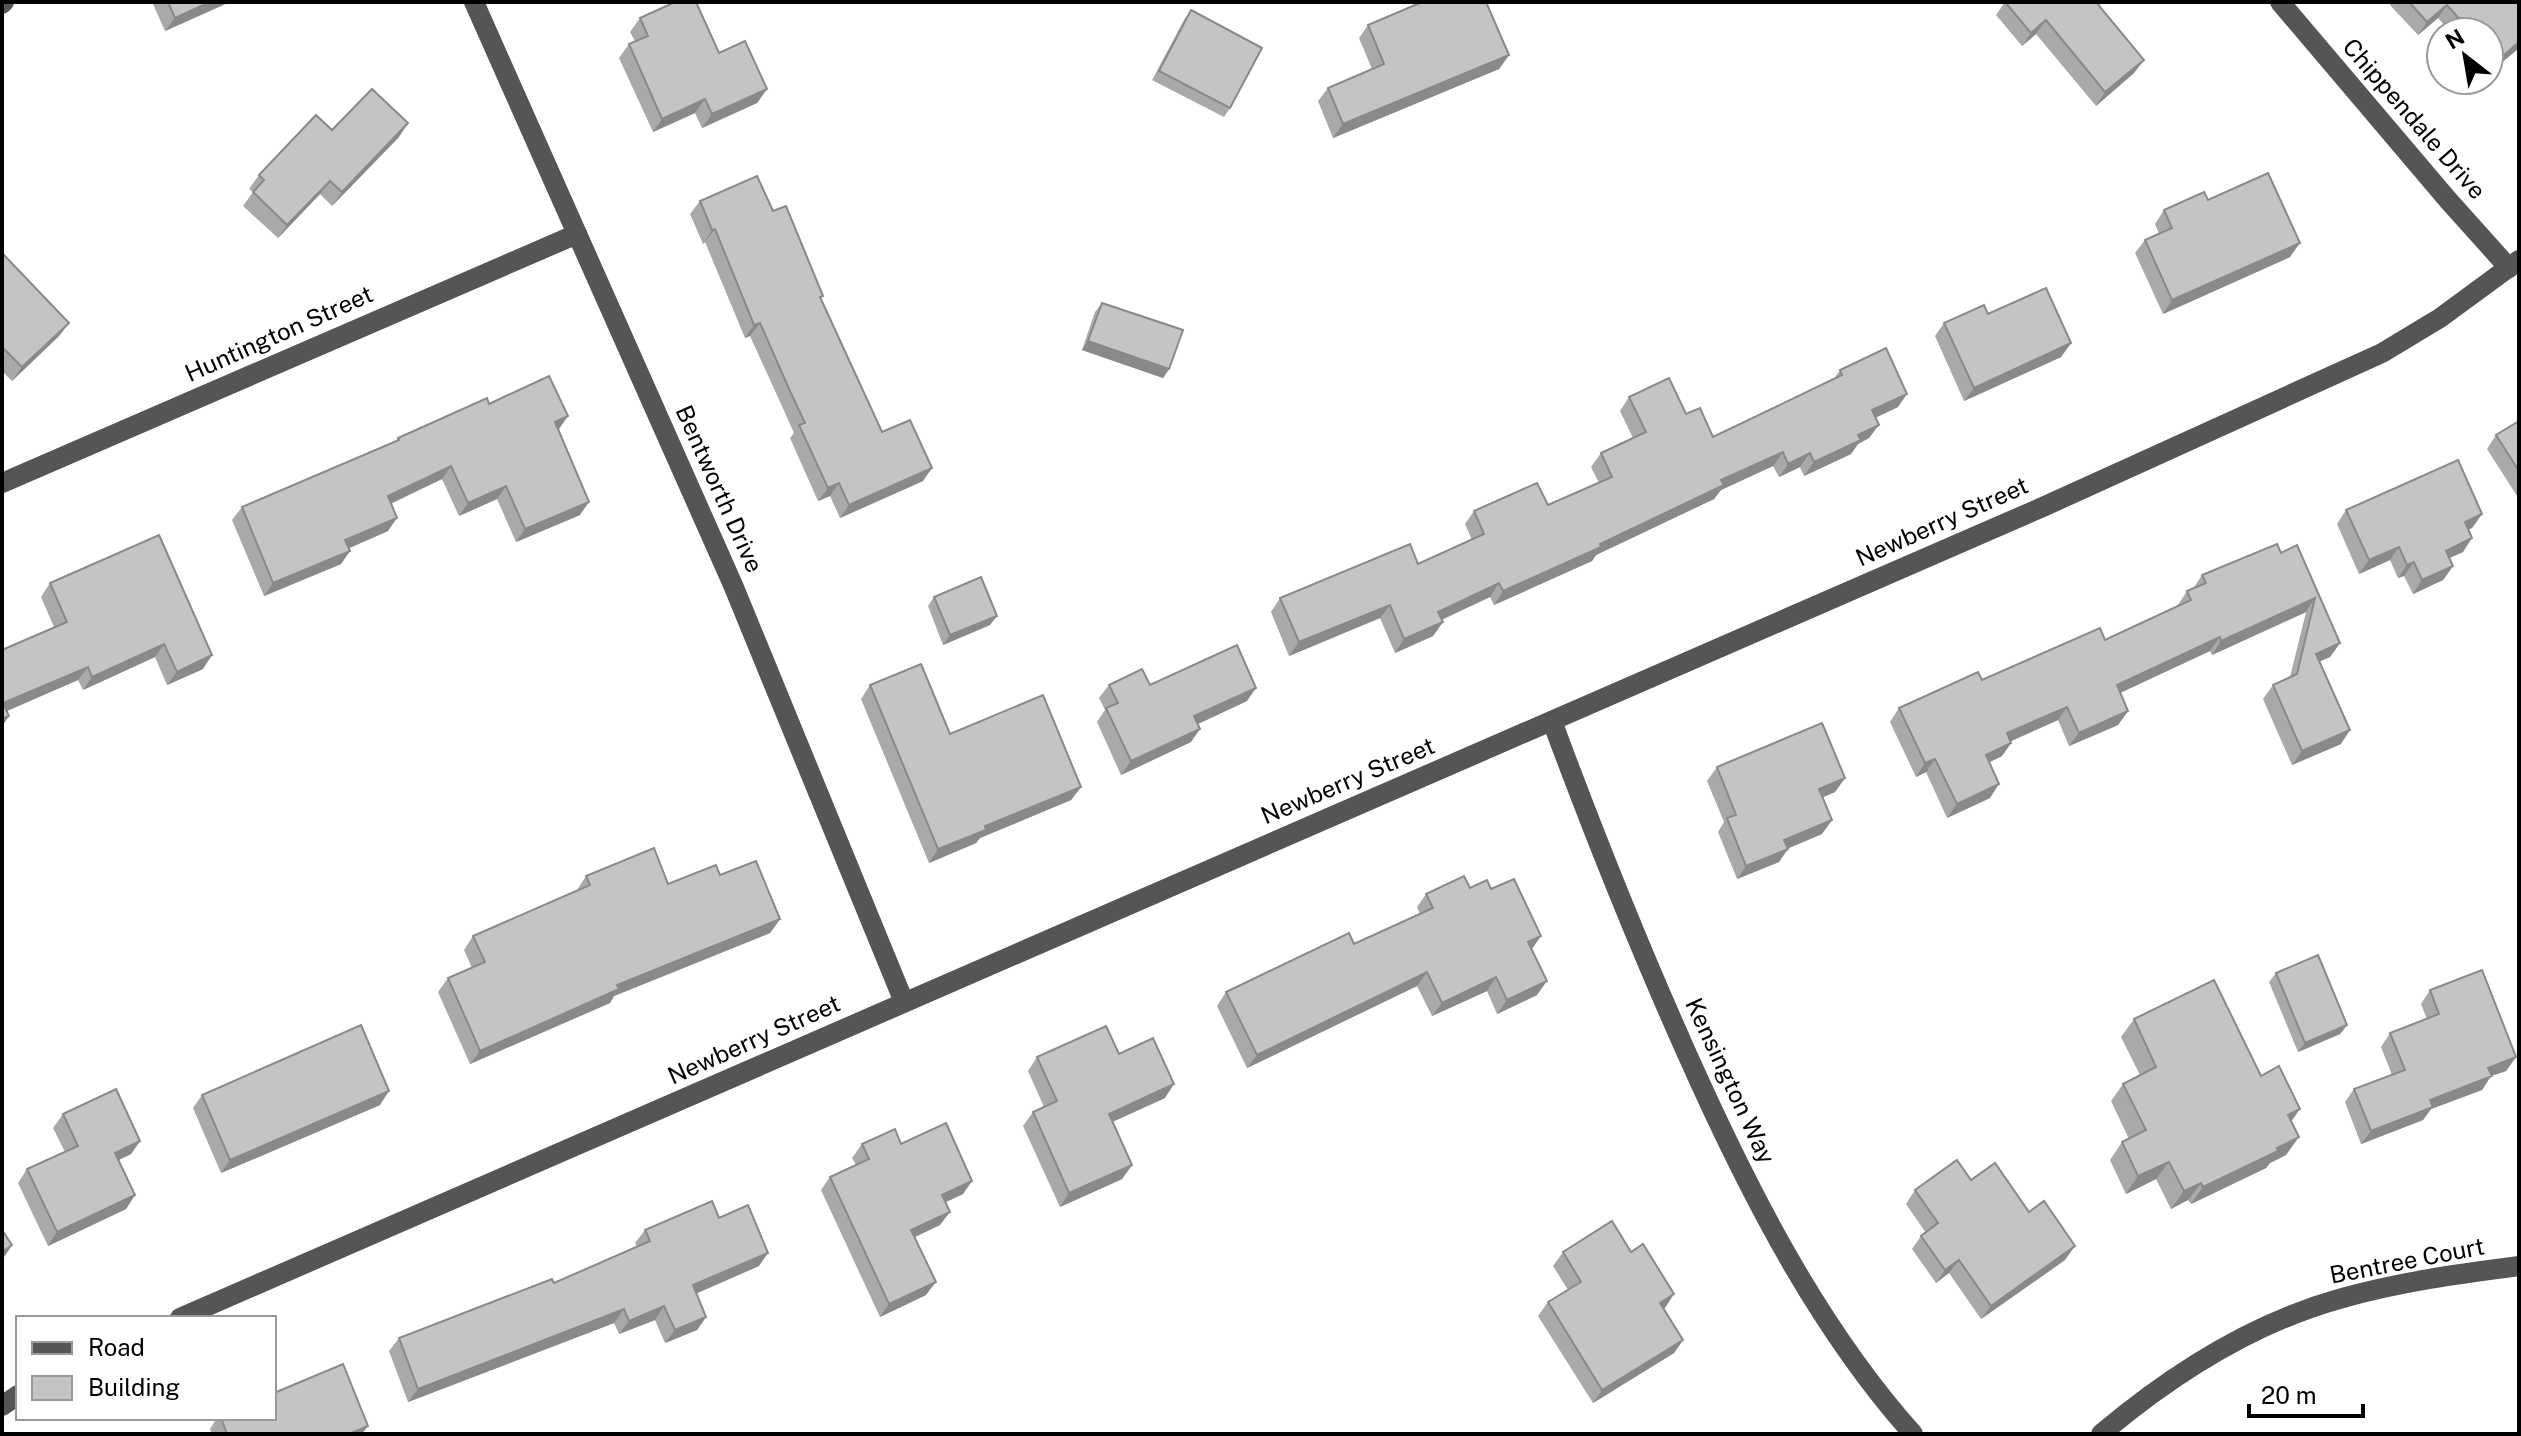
<svg xmlns="http://www.w3.org/2000/svg" width="2521" height="1436" viewBox="0 0 2521 1436" font-family="'Public Sans',sans-serif">
<style>
.lines{fill:none;stroke-linecap:round;stroke-linejoin:round}
.minor{stroke:#555;stroke-width:20}
.wall{fill:#a9a9a9}
.shaded-wall{fill:#898989}
.building{fill:#c4c4c4;stroke:#898989;stroke-width:2}
.labels{text-anchor:middle;stroke-width:6;stroke-linejoin:round;paint-order:stroke}
.street-label{font-size:24px;fill:#000;stroke:#fff}
</style>
<rect width="100%" height="100%" fill="#fff"/>
<g class="lines">
<g class="minor">
<polyline points="474,2 733,585 904,1002"/>
<polyline points="2280,2 2448,200 2509,268"/>
<polyline points="2,4 4,2"/>
<polyline points="2,483 577,234"/>
<path d="M1552,721C1598,845 1647,967 1702,1087C1758,1209 1823,1333 1913,1434"/>
<polyline points="180,1318 2045,506 2382,353 2440,318 2519,260"/>
<polyline points="2,1406 18,1395"/>
<path d="M2101,1434C2171,1375 2250,1324 2339,1299C2398,1282 2458,1274 2519,1266"/>
</g>
</g>
<g class="wall">
<polygon points="152,2 230,2 165,31"/>
<polygon points="2005,2 2103,2 2099,5 2134,73 2096,106 2036,34 2022,46 1996,15"/>
<polygon points="2392,2 2519,2 2519,48 2494,69 2489,63 2489,32 2450,32 2438,18 2418,35 2390,5"/>
<polygon points="1191,10 1230,108 1224,117 1152,80 1184,20"/>
<polygon points="640,18 719,53 767,89 757,103 702,128 695,113 653,132 619,58 629,44 635,41 630,32"/>
<polygon points="1368,25 1509,55 1499,69 1333,138 1318,101 1328,88 1372,69 1359,38"/>
<polygon points="332,130 399,137 332,206 320,194 278,238 243,206 253,192 249,189 259,175"/>
<polygon points="2208,200 2290,257 2163,314 2135,253 2145,240 2159,234 2155,224 2164,210"/>
<polygon points="700,201 773,211 823,296 821,299 882,432 923,481 840,518 830,496 818,501 790,438 794,433 781,404 750,336 745,338 705,242 703,244 690,214"/>
<polygon points="2,253 69,323 59,336 12,381 2,371"/>
<polygon points="1102,303 1169,369 1163,378 1082,350 1095,312"/>
<polygon points="1988,314 2071,343 2061,357 1964,401 1935,336 1944,323"/>
<polygon points="1840,370 1898,407 1875,418 1869,438 1858,444 1851,454 1804,476 1800,467 1779,477 1773,466 1721,490 1714,499 1596,555 1592,561 1494,605 1490,597 1442,620 1443,622 1433,636 1395,653 1380,618 1289,656 1271,612 1280,598 1418,564 1472,540 1465,524 1474,511 1548,505 1599,483 1591,467 1601,453 1633,438 1620,411 1629,397 1686,414 1713,437 1834,379"/>
<polygon points="489,404 559,429 558,430 580,515 516,542 497,499 459,516 442,479 391,504 388,531 349,548 350,551 341,564 264,596 232,520 242,507 395,442 398,438"/>
<polygon points="2519,421 2519,499 2487,449 2496,435"/>
<polygon points="2346,510 2482,514 2472,528 2468,529 2463,552 2449,558 2453,566 2443,580 2413,594 2404,576 2398,578 2390,560 2359,574 2337,524"/>
<polygon points="159,535 203,669 167,685 155,657 83,690 78,680 7,711 9,716 2,726 2,650 54,627 41,597 50,583"/>
<polygon points="2297,545 2340,643 2330,657 2320,661 2341,744 2292,765 2263,699 2273,685 2290,677 2306,612 2212,655 2210,651 2120,693 2128,711 2118,725 2069,746 2058,720 2011,741 2011,743 2002,756 1989,762 1990,798 1947,818 1926,772 1916,777 1890,722 1899,708 2105,640 2178,606 2178,605 2187,591 2193,589 2202,575 2281,553"/>
<polygon points="934,597 990,625 943,645 928,606"/>
<polygon points="870,685 950,734 1081,787 1071,800 980,838 976,843 929,863 861,699"/>
<polygon points="1109,685 1150,685 1247,701 1198,724 1191,742 1121,775 1097,722 1105,710 1099,698"/>
<polygon points="1717,767 1845,778 1835,792 1822,797 1822,834 1788,848 1779,862 1737,879 1718,832 1724,822 1707,781"/>
<polygon points="720,875 780,919 770,933 614,996 610,1003 470,1064 438,992 448,978 472,968 464,950 473,936 577,890 586,876 668,884"/>
<polygon points="1470,888 1491,889 1531,949 1537,995 1497,1014 1487,991 1432,1016 1417,986 1247,1068 1217,1006 1226,992 1354,944 1420,914 1417,907 1426,894"/>
<polygon points="2276,973 2347,1025 2340,1034 2298,1052 2269,982"/>
<polygon points="2430,990 2516,1057 2506,1071 2491,1076 2482,1090 2431,1109 2423,1120 2361,1144 2345,1102 2354,1089 2392,1075 2381,1047 2390,1033 2427,1019 2421,1004"/>
<polygon points="2134,1019 2261,1076 2291,1121 2286,1155 2270,1163 2266,1168 2191,1204 2188,1200 2171,1209 2156,1179 2126,1194 2110,1160 2122,1142 2129,1139 2111,1101 2123,1084 2140,1075 2121,1037"/>
<polygon points="1119,1054 1165,1098 1112,1122 1132,1165 1122,1179 1060,1207 1023,1126 1033,1112 1044,1107 1028,1071 1037,1057"/>
<polygon points="202,1095 380,1105 221,1173 193,1108"/>
<polygon points="63,1114 140,1141 131,1154 119,1160 135,1195 126,1209 48,1246 18,1183 27,1169 65,1152 53,1128"/>
<polygon points="862,1144 901,1144 963,1194 946,1202 940,1225 915,1237 926,1295 880,1317 821,1190 830,1177 856,1165 852,1158"/>
<polygon points="1971,1180 2029,1212 2065,1260 1981,1319 1949,1273 1936,1283 1912,1249 1921,1236 1926,1233 1906,1204 1915,1190"/>
<polygon points="719,1218 759,1266 696,1293 706,1317 697,1330 665,1343 655,1320 619,1334 614,1323 408,1402 389,1351 399,1338 554,1283 637,1247 635,1243 645,1230"/>
<polygon points="1563,1252 1664,1308 1683,1340 1674,1353 1593,1403 1538,1316 1548,1302 1568,1290 1553,1266"/>
<polygon points="217,1418 274,1418 362,1434 212,1434 210,1429"/>
</g>
<g class="shaded-wall">
<polygon points="210,2 230,2 165,31 175,18"/>
<polygon points="2447,5 2438,18 2418,35 2427,22"/>
<polygon points="2046,20 2036,34 2022,46 2031,33"/>
<polygon points="2519,42 2519,48 2494,69 2504,55"/>
<polygon points="1509,55 1499,69 1333,138 1343,124"/>
<polygon points="2144,60 2134,73 2096,106 2105,92"/>
<polygon points="767,89 757,103 702,128 712,114"/>
<polygon points="705,99 695,113 653,132 662,119"/>
<polygon points="408,123 399,137 332,206 342,192"/>
<polygon points="330,181 320,194 278,238 287,225"/>
<polygon points="715,229 705,242 703,244 712,230"/>
<polygon points="2300,243 2290,257 2163,314 2172,300"/>
<polygon points="69,323 59,336 12,381 22,367"/>
<polygon points="760,323 750,336 745,338 754,325"/>
<polygon points="1088,341 1169,369 1163,378 1082,350"/>
<polygon points="2071,343 2061,357 1964,401 1974,388"/>
<polygon points="1907,394 1898,407 1862,424 1872,410"/>
<polygon points="568,416 559,429 546,435 555,422"/>
<polygon points="1879,425 1869,438 1858,444 1851,454 1804,476 1814,462 1858,435"/>
<polygon points="1783,452 1773,466 1721,490 1714,499 1596,555 1592,561 1494,605 1503,591 1600,544 1721,480"/>
<polygon points="1810,453 1800,467 1779,477 1788,464"/>
<polygon points="451,466 442,479 378,509 388,496"/>
<polygon points="932,468 923,481 840,518 849,505"/>
<polygon points="839,483 830,496 818,501 828,488"/>
<polygon points="506,486 497,499 459,516 468,503"/>
<polygon points="589,502 580,515 516,542 525,529"/>
<polygon points="2482,514 2472,528 2456,536 2465,522"/>
<polygon points="397,518 388,531 336,554 345,540"/>
<polygon points="2472,538 2463,552 2436,564 2446,551"/>
<polygon points="2399,547 2390,560 2359,574 2369,560"/>
<polygon points="350,551 341,564 264,596 273,583"/>
<polygon points="2414,562 2404,576 2398,578 2407,565"/>
<polygon points="2453,566 2443,580 2413,594 2422,580"/>
<polygon points="1499,583 1490,597 1429,625 1438,612"/>
<polygon points="2315,598 2306,612 2212,655 2221,641"/>
<polygon points="1390,605 1380,618 1289,656 1299,642"/>
<polygon points="997,616 990,625 943,645 950,635"/>
<polygon points="1443,622 1433,636 1395,653 1404,639"/>
<polygon points="2220,637 2210,651 2107,699 2117,685"/>
<polygon points="2340,643 2330,657 2307,667 2316,654"/>
<polygon points="164,644 155,657 83,690 92,677"/>
<polygon points="212,655 203,669 167,685 177,672"/>
<polygon points="88,667 78,680 2,713 3,703"/>
<polygon points="1256,688 1247,701 1185,730 1194,716"/>
<polygon points="2067,707 2058,720 1998,747 2007,733"/>
<polygon points="2128,711 2118,725 2069,746 2079,733"/>
<polygon points="9,716 2,726 2,719"/>
<polygon points="1200,729 1191,742 1121,775 1131,761"/>
<polygon points="2350,730 2341,744 2292,765 2302,751"/>
<polygon points="2011,743 2002,756 1976,769 1986,755"/>
<polygon points="1935,759 1926,772 1916,777 1925,763"/>
<polygon points="1845,778 1835,792 1810,803 1819,789"/>
<polygon points="1999,784 1990,798 1947,818 1957,804"/>
<polygon points="1081,787 1071,800 980,838 976,843 929,863 938,849 985,826"/>
<polygon points="1832,820 1822,834 1775,854 1784,840"/>
<polygon points="1788,849 1779,862 1737,879 1746,866"/>
<polygon points="780,919 770,933 614,996 610,1003 470,1064 480,1051 617,985"/>
<polygon points="1541,936 1532,949 1528,942"/>
<polygon points="1427,972 1417,986 1247,1068 1257,1055"/>
<polygon points="1496,977 1487,991 1432,1016 1442,1003"/>
<polygon points="1547,981 1537,995 1497,1014 1507,1000"/>
<polygon points="2347,1025 2340,1034 2298,1052 2305,1043"/>
<polygon points="2516,1057 2506,1071 2491,1076 2482,1090 2431,1109 2423,1120 2361,1144 2371,1131 2488,1068"/>
<polygon points="1174,1084 1165,1098 1099,1128 1109,1114"/>
<polygon points="389,1091 380,1105 221,1173 230,1160"/>
<polygon points="2300,1109 2288,1126 2288,1115"/>
<polygon points="2299,1137 2286,1155 2270,1163 2266,1168 2191,1204 2203,1187"/>
<polygon points="140,1141 131,1154 106,1166 115,1153"/>
<polygon points="2169,1162 2156,1179 2126,1194 2138,1176"/>
<polygon points="1132,1165 1122,1179 1060,1207 1069,1193"/>
<polygon points="972,1181 963,1194 933,1208 942,1195"/>
<polygon points="2201,1183 2188,1200 2171,1209 2184,1191"/>
<polygon points="135,1195 126,1209 48,1246 57,1232"/>
<polygon points="950,1212 940,1225 902,1243 911,1230"/>
<polygon points="12,1245 3,1259 2,1259 2,1252"/>
<polygon points="2075,1246 2065,1260 1981,1319 1991,1306"/>
<polygon points="768,1253 759,1266 684,1299 693,1285"/>
<polygon points="1959,1260 1949,1273 1936,1283 1945,1270"/>
<polygon points="936,1282 926,1295 880,1317 889,1304"/>
<polygon points="1674,1294 1665,1308 1651,1317 1660,1303"/>
<polygon points="664,1306 655,1320 619,1334 629,1321"/>
<polygon points="624,1309 614,1323 408,1402 418,1389"/>
<polygon points="706,1317 697,1330 665,1343 675,1330"/>
<polygon points="1683,1340 1674,1353 1593,1403 1602,1390"/>
<polygon points="368,1426 362,1434 349,1434"/>
</g>
<g class="building">
<polygon points="168,2 210,2 175,18"/>
<polygon points="675,2 696,2 719,53 745,41 767,89 712,114 705,99 662,119 629,44 648,36 640,18"/>
<polygon points="1422,2 1486,2 1509,55 1343,124 1328,88 1384,64 1368,25"/>
<polygon points="2005,2 2096,2 2144,60 2105,92 2046,20 2031,33"/>
<polygon points="2409,2 2519,2 2519,42 2504,55 2489,39 2489,32 2471,32 2447,5 2427,22"/>
<polygon points="1191,10 1262,48 1230,108 1159,71"/>
<polygon points="372,89 408,123 342,192 330,181 287,225 253,192 264,180 259,175 316,115 332,130"/>
<polygon points="2268,173 2300,243 2172,300 2145,240 2172,228 2164,210 2204,192 2208,200"/>
<polygon points="757,176 773,211 786,206 823,296 820,297 882,432 910,420 932,468 849,505 839,483 828,488 799,425 805,423 790,391 760,323 754,325 715,229 712,230 700,201"/>
<polygon points="2,253 69,323 22,367 2,347"/>
<polygon points="2046,288 2071,343 1974,388 1944,323 1984,305 1988,314"/>
<polygon points="1102,303 1183,330 1169,369 1088,341"/>
<polygon points="1886,348 1907,394 1872,410 1879,425 1858,435 1861,440 1814,462 1810,453 1788,464 1783,452 1721,480 1724,485 1600,544 1601,547 1503,591 1499,583 1438,612 1443,622 1404,639 1390,605 1299,642 1280,598 1410,544 1418,564 1484,534 1474,511 1537,483 1548,505 1612,477 1601,453 1646,432 1629,397 1669,378 1686,414 1700,408 1713,437 1842,375 1840,370"/>
<polygon points="549,376 568,416 555,422 589,502 525,529 506,486 468,503 451,466 388,496 397,518 345,540 350,551 273,583 242,507 399,440 398,438 487,398 489,404"/>
<polygon points="2519,421 2519,471 2496,435"/>
<polygon points="2458,460 2482,514 2465,522 2472,538 2446,551 2453,566 2422,580 2414,562 2407,565 2399,547 2369,560 2346,510"/>
<polygon points="159,535 212,655 177,672 164,644 92,677 88,667 3,703 9,716 2,719 2,650 67,622 50,583"/>
<polygon points="2277,544 2281,553 2297,545 2340,643 2316,654 2350,730 2302,751 2273,685 2297,674 2315,598 2221,641 2220,637 2117,685 2128,711 2079,733 2067,707 2007,733 2011,743 1986,755 1999,784 1957,804 1935,759 1925,763 1899,708 1978,672 1982,680 2100,628 2105,640 2191,600 2187,591 2206,583 2202,575"/>
<polygon points="981,577 997,616 950,635 934,597"/>
<polygon points="1237,645 1256,688 1194,716 1200,729 1131,761 1106,708 1118,703 1109,685 1142,669 1150,685"/>
<polygon points="921,664 950,734 1043,695 1081,787 985,826 986,830 938,849 870,685"/>
<polygon points="1822,723 1845,778 1819,789 1832,820 1784,840 1788,849 1746,866 1727,818 1736,815 1717,767"/>
<polygon points="654,848 668,884 716,865 720,875 756,861 780,919 617,985 619,989 480,1051 448,978 485,962 473,936 590,885 586,876"/>
<polygon points="1464,876 1470,888 1487,880 1491,889 1514,879 1541,936 1528,942 1547,981 1507,1000 1496,977 1442,1003 1427,972 1257,1055 1226,992 1349,933 1354,944 1433,908 1426,894"/>
<polygon points="2318,955 2347,1025 2305,1043 2276,973"/>
<polygon points="2482,970 2516,1057 2488,1068 2492,1076 2430,1100 2433,1107 2371,1131 2354,1089 2405,1070 2390,1033 2439,1014 2430,990"/>
<polygon points="2214,980 2261,1076 2279,1066 2300,1109 2288,1115 2299,1137 2277,1148 2278,1151 2203,1187 2201,1183 2184,1191 2169,1162 2138,1176 2122,1142 2146,1130 2123,1084 2156,1067 2134,1019"/>
<polygon points="361,1025 389,1091 230,1160 202,1095"/>
<polygon points="1106,1026 1119,1054 1153,1038 1174,1084 1109,1114 1132,1165 1069,1193 1033,1112 1057,1101 1037,1057"/>
<polygon points="116,1089 140,1141 115,1153 135,1195 57,1232 27,1169 78,1146 63,1114"/>
<polygon points="946,1123 972,1181 942,1195 950,1212 911,1230 936,1282 889,1304 830,1177 869,1159 862,1144 895,1129 901,1144"/>
<polygon points="1957,1160 1971,1180 1995,1163 2029,1212 2044,1201 2075,1246 1991,1306 1959,1260 1945,1270 1921,1236 1938,1223 1915,1190"/>
<polygon points="712,1201 719,1218 748,1205 768,1253 693,1285 706,1317 675,1330 664,1306 629,1321 624,1309 418,1389 399,1338 552,1279 554,1283 650,1241 645,1230"/>
<polygon points="1612,1221 1631,1252 1643,1244 1674,1294 1660,1303 1683,1340 1602,1390 1548,1302 1581,1282 1563,1252"/>
<polygon points="2,1230 12,1245 2,1252"/>
<polygon points="343,1364 368,1426 349,1434 227,1434 221,1418 274,1418 274,1393"/>
</g>
<g class="labels">
<g class="street-label">
<text transform="translate(2414 119) rotate(49)" y="8">Chippendale Drive</text>
<text transform="translate(279 334) rotate(-24)" y="8">Huntington Street</text>
<text transform="translate(719 489) rotate(66)" y="8">Bentworth Drive</text>
<text transform="translate(1942 522) rotate(-24)" y="8">Newberry Street</text>
<text transform="translate(1348 781) rotate(-23)" y="8">Newberry Street</text>
<text transform="translate(754 1040) rotate(-24)" y="8">Newberry Street</text>
<text transform="translate(1730 1081) rotate(65)" y="8">Kensington Way</text>
<text transform="translate(2407 1261) rotate(-11)" y="8">Bentree Court</text>
</g>
</g>
<rect width="2521" height="1436" fill="none" stroke="#000000" stroke-width="8"/>
<rect x="16" y="1316" width="260" height="104" fill="#ffffff" stroke="#999999" stroke-width="2"/>
<rect x="32" y="1342" width="40" height="12" fill="#555555" stroke="#999999" stroke-width="2"/>
<text x="88" y="1356" font-size="24" fill="#000000">Road</text>
<rect x="32" y="1376" width="40" height="24" fill="#c4c4c4" stroke="#999999" stroke-width="2"/>
<text x="88" y="1396" font-size="24" fill="#000000">Building</text>
<g transform="translate(2465 56) rotate(329)"><circle r="38" fill="#ffffff" stroke="#999999" stroke-width="2"/>
<path d="M0-6L14 30L0 20L-14 30Z" fill="#000000"/>
<text y="-12" font-size="22" font-weight="bold" text-anchor="middle" fill="#000000">N</text>
</g>
<path d="M2249 1404v12h114v-12" fill="none" stroke="#000000" stroke-width="4"/>
<text x="2261" y="1404" font-size="24" fill="#000000" stroke="#ffffff" stroke-width="6" paint-order="stroke">20 m</text>
</svg>
